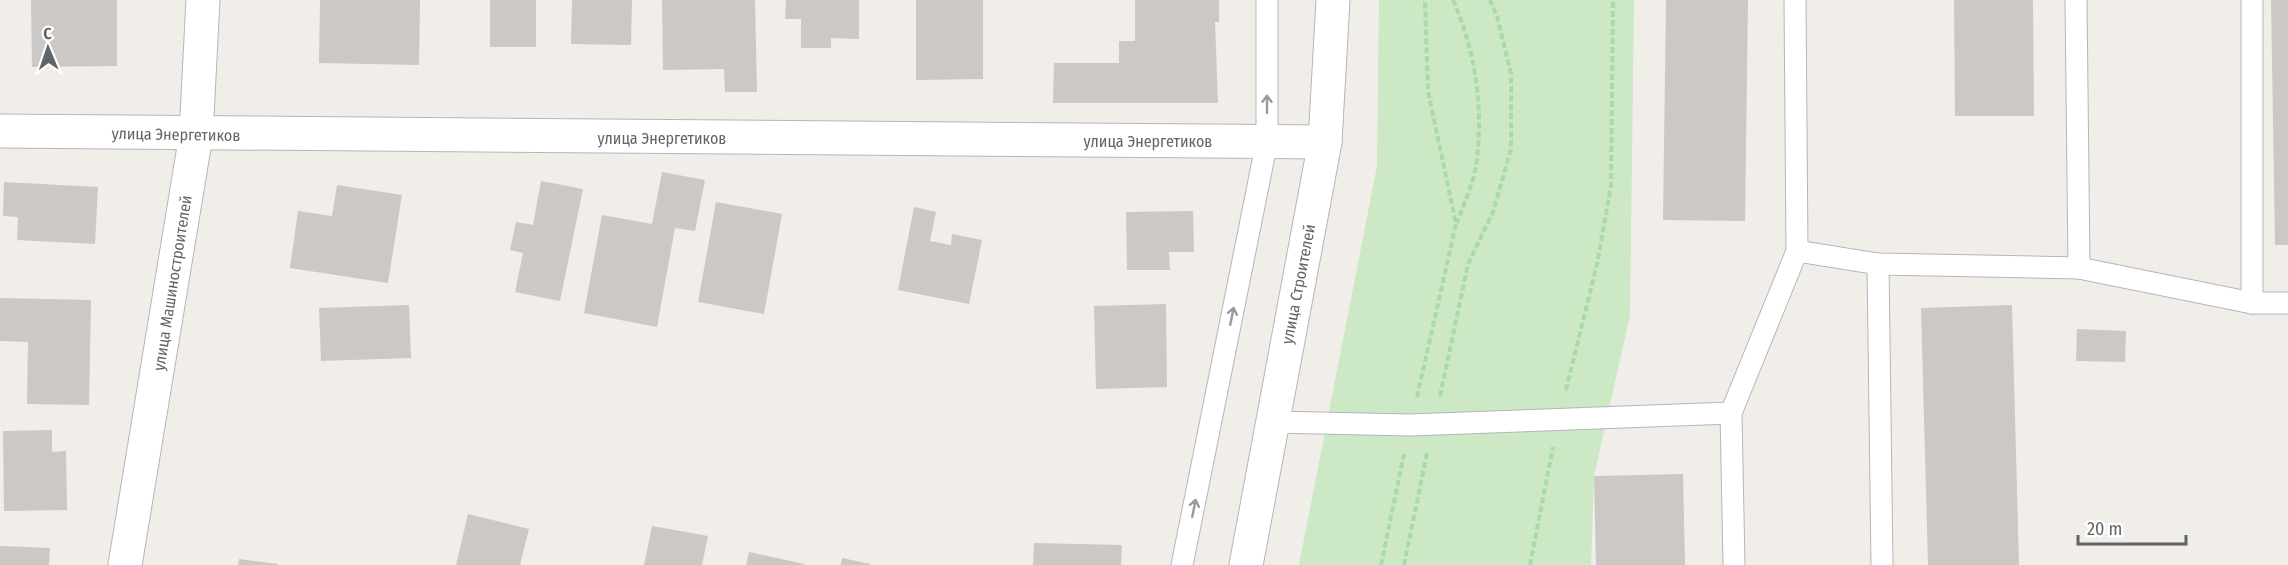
<svg xmlns="http://www.w3.org/2000/svg" width="2288" height="565" viewBox="0 0 2288 565" font-family="'Fira Sans Condensed',sans-serif">
<style>
.green{fill:#cce8c5}
.building{fill:#ccc8c5}
.lines{fill:none;stroke-linecap:round;stroke-linejoin:round}
.lane-casing{stroke:#b3b7ba;stroke-width:23}
.street-casing{stroke:#b3b7ba;stroke-width:35}
.secondary-casing{stroke:#b2b7ba;stroke-width:35}
.path{stroke:#a8daaa;stroke-width:4;stroke-dasharray:6 3;stroke-linecap:butt}
.lane{stroke:#fff;stroke-width:21}
.street{stroke:#fff;stroke-width:33}
.secondary{stroke:#fff;stroke-width:33}
.oneway{stroke:#979b9d}
.labels{text-anchor:middle;stroke-width:4.5;stroke-linejoin:round;paint-order:stroke}
.street-label{font-size:16px;fill:#5f6568;stroke:#fff}
</style>
<rect width="100%" height="100%" fill="#f1ede8"/>
<polygon class="green" points="1379,0 1634,0 1630,315 1594,476 1591,565 1299,565 1377,166"/>
<g class="building">
<polygon points="31,0 117,0 117,66 32,67"/>
<polygon points="320,0 420,0 419,65 319,63"/>
<rect x="490" y="0" width="46" height="47"/>
<polygon points="572,0 632,0 631,45 571,44"/>
<polygon points="662,0 755,0 757,92 725,92 724,69 663,70"/>
<polygon points="786,0 859,0 859,39 831,38 831,48 801,48 801,19 785,19"/>
<polygon points="916,0 983,0 983,79 916,80"/>
<polygon points="1135,0 1219,0 1219,22 1215,22 1218,103 1053,103 1054,63 1119,63 1119,41 1135,41"/>
<polygon points="1666,0 1748,0 1745,221 1663,220"/>
<polygon points="1954,0 2033,0 2034,116 1955,116"/>
<polygon points="2271,0 2288,0 2288,245 2275,245"/>
<polygon points="662,172 705,180 695,231 675,228 657,327 584,313 602,215 652,224"/>
<polygon points="541,181 583,189 560,301 515,292 523,253 510,250 516,222 533,225"/>
<polygon points="4,182 98,187 95,244 17,240 18,217 3,216"/>
<polygon points="337,185 402,195 388,283 290,268 298,211 332,216"/>
<polygon points="716,202 782,214 764,314 698,302"/>
<polygon points="914,207 936,212 930,241 951,245 952,234 982,240 969,304 898,290"/>
<polygon points="1193,211 1194,252 1169,252 1170,270 1127,270 1126,212"/>
<polygon points="0,298 91,300 89,405 27,404 28,342 0,341"/>
<polygon points="1166,304 1167,387 1096,389 1094,306"/>
<polygon points="409,305 411,358 321,361 319,308"/>
<polygon points="2012,305 2019,565 1928,565 1921,308"/>
<polygon points="2077,329 2126,331 2125,362 2076,361"/>
<polygon points="52,430 52,452 66,451 67,510 4,511 3,431"/>
<polygon points="1683,474 1685,565 1596,565 1594,476"/>
<polygon points="468,514 529,529 520,565 456,565"/>
<polygon points="652,526 708,536 702,565 644,565"/>
<polygon points="1034,543 1122,545 1121,565 1033,565"/>
<polygon points="0,546 50,548 49,565 0,565"/>
<polygon points="749,552 804,564 804,565 746,565"/>
<polygon points="842,558 870,564 870,565 841,565"/>
<polygon points="239,559 278,564 278,565 238,565"/>
</g>
<g class="lines">
<defs>
<g id="lane">
<polyline points="1795,0 1797,251"/>
<polyline points="2076,0 2079,268"/>
<polyline points="1878,264 1882,565"/>
<polyline points="2252,303 2252,0"/>
<polyline points="1273,422 1410,425 1731,413"/>
<polyline points="1182,565 1267,141 1267,0"/>
<polyline points="1734,565 1731,413 1797,251 1878,264 2079,268 2252,303 2288,303"/>
</g>
<g id="street">
<polyline points="0,131 1325,142"/>
<polyline points="125,565 196,135 203,0"/>
</g>
<polyline id="secondary" points="1246,565 1325,142 1333,0"/>
</defs>
<use href="#lane" class="lane-casing"/>
<use href="#street" class="street-casing"/>
<use href="#secondary" class="secondary-casing"/>
<g class="path">
<path d="M1453,0C1476,52 1484,110 1476,166C1473,185 1463,205 1457,223"/>
<polyline points="1566,390 1597,264 1611,186 1613,0"/>
<polyline points="1440,396 1468,264 1493,212 1511,149 1511,74 1497,16 1490,0"/>
<polyline points="1417,397 1456,224 1428,91 1425,0"/>
<polyline points="1381,565 1404,454"/>
<polyline points="1404,565 1427,453"/>
<polyline points="1530,565 1553,447"/>
</g>
<use href="#lane" class="lane"/>
<use href="#street" class="street"/>
<use href="#secondary" class="secondary"/>
</g>
<defs><path id="oneway-shaft" d="M-6 0H5M1.5-3L5.5 0L1.5 3" fill="none" stroke-width="1.6" stroke-linecap="round" stroke-linejoin="round" transform="scale(1.5)"/></defs>
<g class="oneway">
<use href="#oneway-shaft" transform="translate(1267 104) rotate(-90)"/>
<use href="#oneway-shaft" transform="translate(1232 316) rotate(-79)"/>
<use href="#oneway-shaft" transform="translate(1194 508) rotate(-79)"/>
</g>
<g class="labels">
<g class="street-label">
<text transform="translate(176 134) rotate(1)" y="6">улица Энергетиков</text>
<text x="662" y="144">улица Энергетиков</text>
<text x="1148" y="147">улица Энергетиков</text>
<text transform="translate(172 283) rotate(-81)" y="6">улица Машиностроителей</text>
<text transform="translate(1298 284) rotate(-79)" y="6">улица Строителей</text>
</g>
</g>
<g transform="translate(48 48) rotate(358)" stroke="#ffffff" stroke-width="4.5" paint-order="stroke">
<path d="M0-4.5L10 22L0 15L-10 22Z" fill="#5f6568"/>
<text y="-9" font-size="16" font-weight="bold" text-anchor="middle" fill="#5f6568">С</text>
</g>
<path d="M2078 535v9h108v-9" fill="none" stroke="#5f6568" stroke-width="3"/>
<text x="2087" y="535" font-size="18" fill="#5f6568" stroke="#ffffff" stroke-width="4.5" paint-order="stroke">20 m</text>
</svg>
